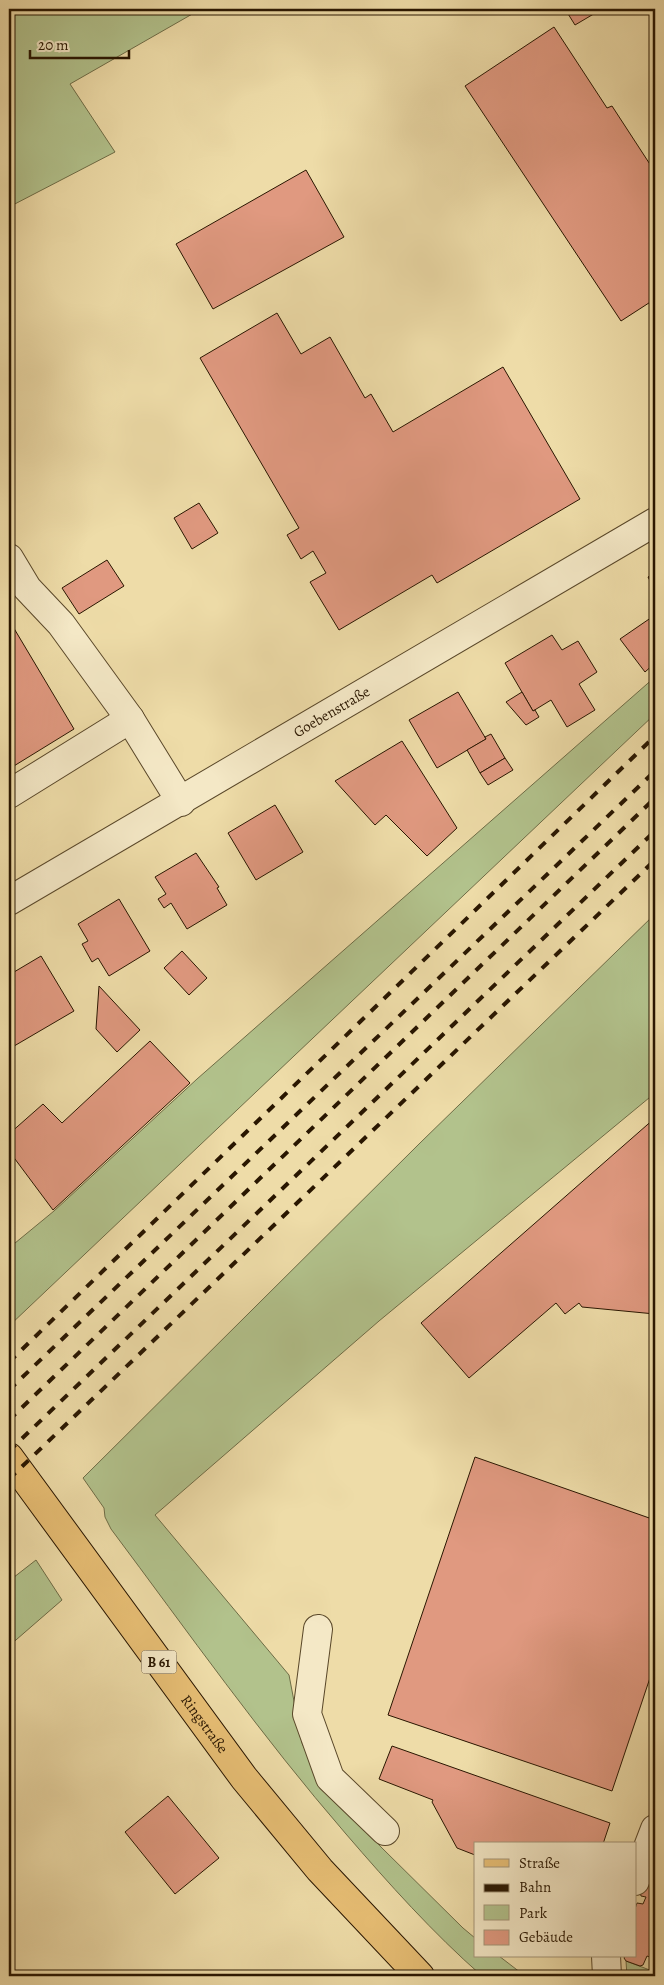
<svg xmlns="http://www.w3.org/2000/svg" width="664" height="1985" viewBox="0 0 664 1985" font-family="Alegreya,serif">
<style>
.green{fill:#b2c28c;stroke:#6e6c46}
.building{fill:#e09980;stroke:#291600}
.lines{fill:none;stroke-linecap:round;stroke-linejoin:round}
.minor-casing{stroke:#5a482a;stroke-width:30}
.major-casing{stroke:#291600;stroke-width:30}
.minor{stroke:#f4e8c6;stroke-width:28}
.major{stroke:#e7be74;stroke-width:28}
.rail{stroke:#291600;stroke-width:4;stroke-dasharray:9 9;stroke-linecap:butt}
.labels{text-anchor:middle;stroke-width:4.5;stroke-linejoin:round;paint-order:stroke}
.shield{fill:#f4e8c6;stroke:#66553b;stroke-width:1}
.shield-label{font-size:14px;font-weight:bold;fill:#291600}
.street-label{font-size:15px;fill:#291600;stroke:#f4e8c6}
</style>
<rect width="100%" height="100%" fill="#eedca8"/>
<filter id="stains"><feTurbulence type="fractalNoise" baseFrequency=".004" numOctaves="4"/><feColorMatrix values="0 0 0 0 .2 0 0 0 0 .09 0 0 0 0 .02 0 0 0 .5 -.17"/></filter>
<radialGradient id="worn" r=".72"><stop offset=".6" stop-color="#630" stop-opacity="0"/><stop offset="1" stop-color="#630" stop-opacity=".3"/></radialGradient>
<g class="green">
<polygon points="9,9 201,9 70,84 115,152 9,207"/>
<polygon points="655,677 655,714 9,1326 9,1248 54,1211 197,1079"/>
<path d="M655,914V1093L379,1321L155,1515L289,1675L302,1743L322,1785L381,1847L463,1928L475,1938V1956H499L525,1976H482C433,1933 389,1884 346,1834C262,1737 188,1632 111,1529L105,1517L104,1508L83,1478L420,1143Z"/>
<polygon points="36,1560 62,1600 9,1646 9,1581"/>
<polygon points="626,1961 655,1972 655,1976 627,1976"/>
</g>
<g class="building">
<polygon points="565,9 595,9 597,12 575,25"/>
<polygon points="554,27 607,108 612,106 655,172 655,299 621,321 465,86"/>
<polygon points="306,170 344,237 213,309 176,244"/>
<polygon points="277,313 301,354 330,337 365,398 371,394 393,432 503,367 580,499 437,583 432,575 339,630 310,582 326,573 313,551 301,559 287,535 299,528 200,358"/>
<polygon points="199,503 218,533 192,549 174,518"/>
<polygon points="107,560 124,586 79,614 62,588"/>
<polygon points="655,573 655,590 648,577"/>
<polygon points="655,615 655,663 645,672 620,639"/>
<polygon points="9,620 74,729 9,769"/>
<polygon points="552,635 562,650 578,641 597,672 579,684 595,710 567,727 551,700 533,711 505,663"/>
<polygon points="458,692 486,739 437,768 409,720"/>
<polygon points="522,692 533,711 535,710 539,717 526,725 506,702"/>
<polygon points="491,734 505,758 480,773 467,750 486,739 485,737"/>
<polygon points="402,741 457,828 427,856 386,815 375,825 335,781"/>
<polygon points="505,758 513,770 488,785 480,773"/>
<polygon points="275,805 303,852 256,880 228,833"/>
<polygon points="196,853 219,887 217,888 227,905 187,929 171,903 164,908 158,899 166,894 155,877"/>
<polygon points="119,899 150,951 109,976 98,958 92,962 82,944 88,941 78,924"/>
<polygon points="182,951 207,978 189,995 164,968"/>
<polygon points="41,956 74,1011 9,1049 9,975"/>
<polygon points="99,986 140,1030 117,1052 96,1029"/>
<polygon points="150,1041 190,1083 53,1210 9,1151 9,1134 43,1104 62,1123"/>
<polygon points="655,1118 655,1314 582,1307 579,1303 565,1314 556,1303 469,1378 421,1323"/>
<polygon points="475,1457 655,1520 655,1663 612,1791 388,1715"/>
<polygon points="392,1746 610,1823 603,1844 475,1844 475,1855 457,1848 432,1802 433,1800 379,1779"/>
<polygon points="168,1796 219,1858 175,1894 125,1832"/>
<polygon points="655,1851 655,1959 647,1956 643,1965 640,1966 626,1961 624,1958 625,1956 635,1956 635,1909 637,1903 643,1904 646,1897 641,1896 640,1892"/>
</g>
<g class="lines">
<defs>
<g id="minor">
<polyline points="9,558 27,588 61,624 130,719 181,802"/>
<polyline points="9,794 130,719"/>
<path id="s1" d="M9,901L655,522"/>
<polyline points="318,1629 307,1714 330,1778 385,1831"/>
<polyline points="635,1881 655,1829"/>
<polyline points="606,1956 607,1976"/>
</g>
<g id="major">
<path id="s2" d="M9,1457L244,1778L320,1870L420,1976"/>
</g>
</defs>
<use href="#minor" class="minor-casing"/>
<use href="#major" class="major-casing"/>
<use href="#minor" class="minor"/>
<use href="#major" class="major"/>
<g class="rail">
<polyline points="9,1362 655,736"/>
<polyline points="9,1390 655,771"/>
<polyline points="9,1420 655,798"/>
<polyline points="9,1451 655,831"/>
<polyline points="9,1479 655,860"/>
</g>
</g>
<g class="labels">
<rect class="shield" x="141.5" y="1650.5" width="35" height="23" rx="4"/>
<g class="shield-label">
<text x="159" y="1667">B 61</text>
</g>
<g class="street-label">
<text dy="5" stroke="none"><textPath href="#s1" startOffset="374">Goebenstraße</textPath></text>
<text dy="5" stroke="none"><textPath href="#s2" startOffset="331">Ringstraße</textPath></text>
</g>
</g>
<rect width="664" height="1985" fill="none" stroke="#eedca8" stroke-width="30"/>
<rect x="10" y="10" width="644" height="1965" fill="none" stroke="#291600" stroke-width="2.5"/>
<rect x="15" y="15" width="634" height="1955" fill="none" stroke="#291600"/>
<rect x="474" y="1842" width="162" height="115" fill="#f4e8c6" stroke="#a39477"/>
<rect x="484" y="1859" width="25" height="8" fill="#e7be74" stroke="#a39477"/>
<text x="519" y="1868" font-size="15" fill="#291600">Straße</text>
<rect x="484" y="1884" width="25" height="8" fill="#291600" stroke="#a39477"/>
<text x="519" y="1892" font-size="15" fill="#291600">Bahn</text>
<rect x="484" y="1905" width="25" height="15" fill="#b2c28c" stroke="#a39477"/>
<text x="519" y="1918" font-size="15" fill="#291600">Park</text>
<rect x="484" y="1930" width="25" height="15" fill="#e09980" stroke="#a39477"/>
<text x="519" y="1942" font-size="15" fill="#291600">Gebäude</text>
<path d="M30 50v8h99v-8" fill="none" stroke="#291600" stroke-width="2.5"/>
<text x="38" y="50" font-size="15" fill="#291600" stroke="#f4e8c6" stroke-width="4" paint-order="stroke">20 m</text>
<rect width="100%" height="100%" filter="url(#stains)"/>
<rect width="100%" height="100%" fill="url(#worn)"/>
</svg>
